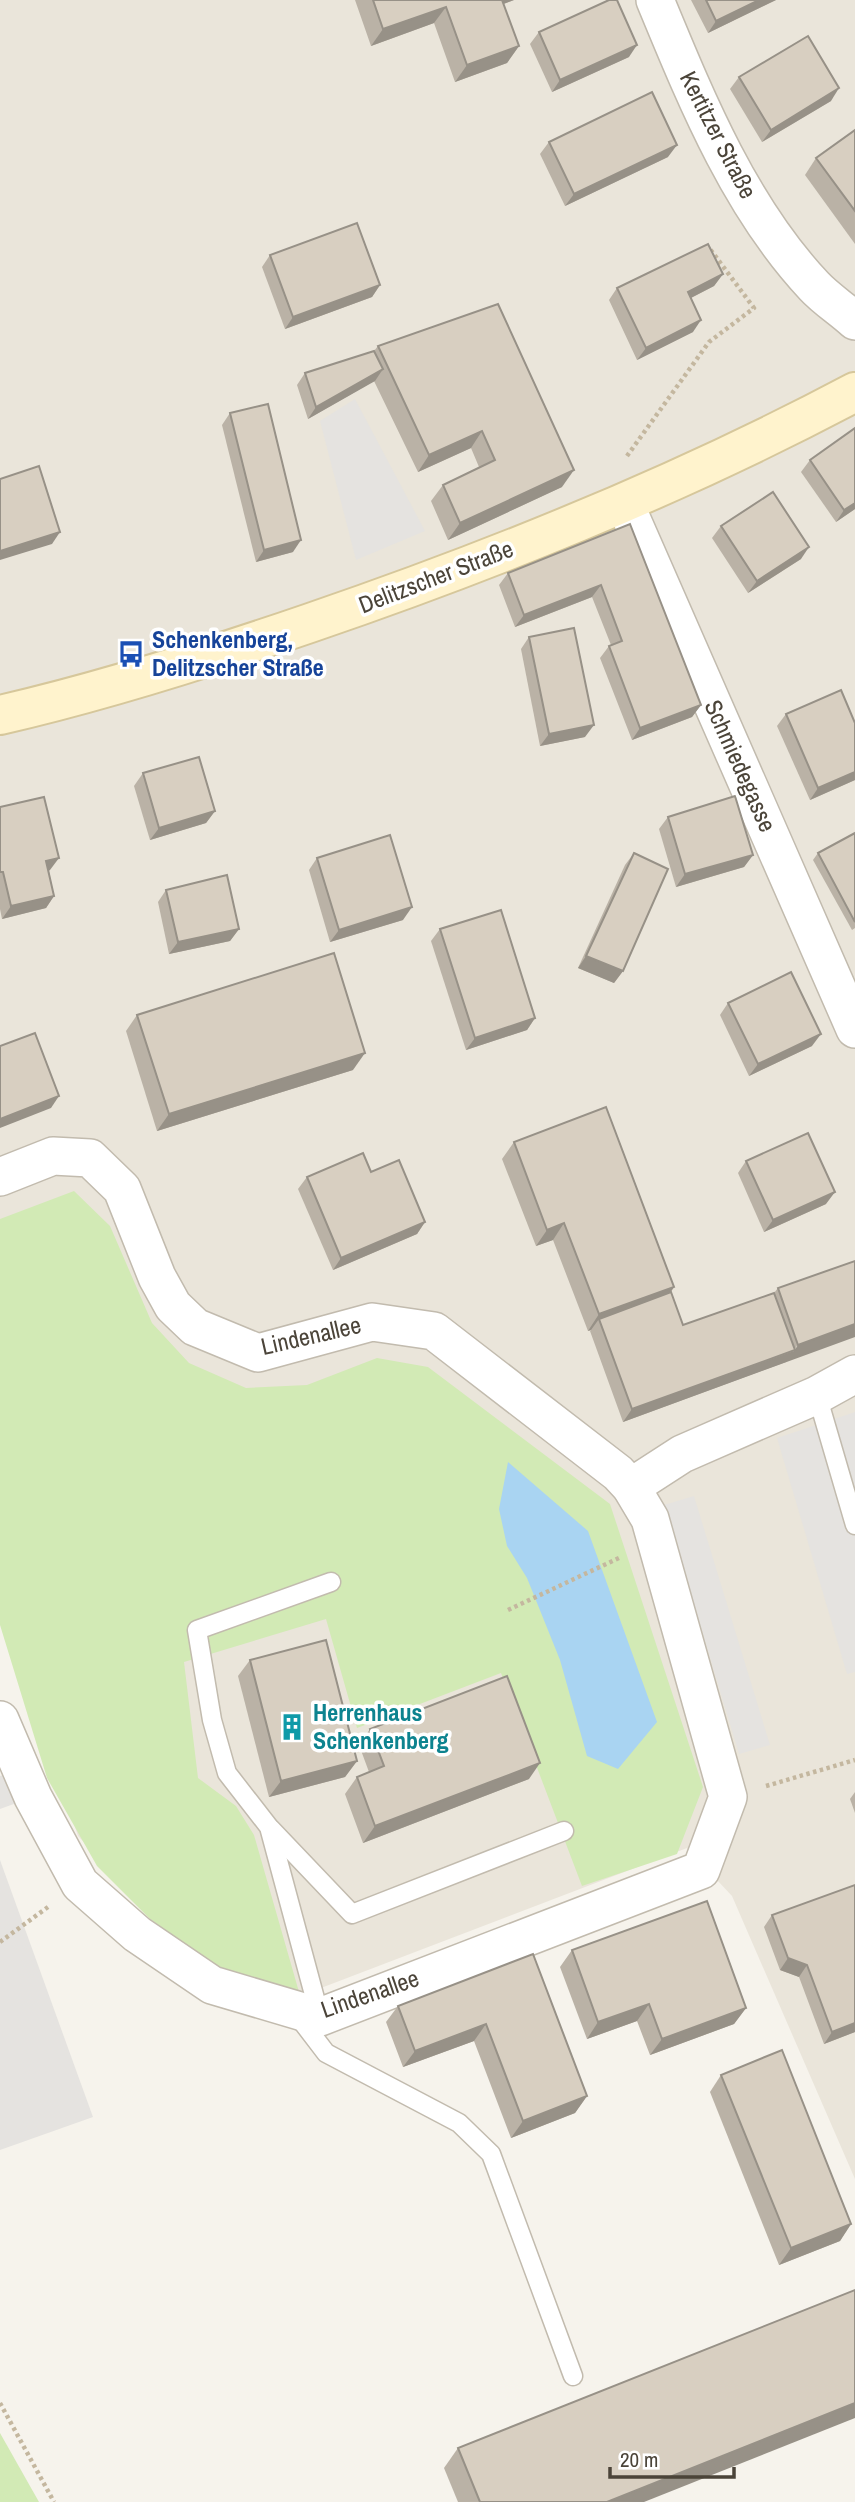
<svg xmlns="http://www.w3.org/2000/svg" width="855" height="2502" viewBox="0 0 855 2502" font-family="'Archivo Narrow',sans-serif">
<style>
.residential{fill:#eae5da}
.green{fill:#d2eab5}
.parking{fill:#e5e3e0}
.water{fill:#a9d4f2}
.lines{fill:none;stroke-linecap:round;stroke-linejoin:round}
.lane-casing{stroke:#c2bbae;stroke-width:21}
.street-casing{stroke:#c2bbae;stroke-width:40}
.secondary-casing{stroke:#d6c79b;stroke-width:42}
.path{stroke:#c4b79f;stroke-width:4.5;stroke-dasharray:3.5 3.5;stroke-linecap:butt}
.lane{stroke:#fff;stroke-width:18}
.street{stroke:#fff;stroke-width:37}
.secondary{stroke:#fff3cd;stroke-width:38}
.wall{fill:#bab2a6}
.shaded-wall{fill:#979187}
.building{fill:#d8cfc1;stroke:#979187;stroke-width:2}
.labels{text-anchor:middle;stroke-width:7;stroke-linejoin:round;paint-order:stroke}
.street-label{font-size:24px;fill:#4b4439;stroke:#fff}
.transit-label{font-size:24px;font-weight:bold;fill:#164399;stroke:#fff;text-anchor:start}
.culture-label{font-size:24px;font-weight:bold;fill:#0d838f;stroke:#fff;text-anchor:start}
</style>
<rect width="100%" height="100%" fill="#f6f3ec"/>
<polygon class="residential" points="0,0 855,0 855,2179 732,1896 687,1848 300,1996 185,1948 78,1836 0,1595"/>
<g class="green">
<polygon points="74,1191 110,1226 152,1323 189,1363 246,1388 307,1385 377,1358 428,1367 610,1504 703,1787 677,1854 582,1886 501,1673 357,1728 326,1619 184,1662 198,1778 236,1806 254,1835 299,1992 220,1970 150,1919 97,1866 47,1778 0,1625 0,1219"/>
<polygon points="0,2433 39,2502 0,2502"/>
</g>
<g class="parking">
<polygon points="355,399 425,531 356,560 320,421"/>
<polygon points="855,1412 855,1672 847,1674 777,1438"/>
<polygon points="694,1496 770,1745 739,1754 664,1505"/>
<polygon points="22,1768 33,1797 0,1809 0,1776"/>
<polygon points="0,1860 93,2117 0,2150"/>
</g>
<polygon class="water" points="508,1462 588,1531 657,1722 618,1769 587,1756 560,1660 527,1578 507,1546 499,1509"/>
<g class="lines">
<defs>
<g id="lane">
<polyline points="817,1395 855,1525"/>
<polyline points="271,1829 352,1914 564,1831"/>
<polyline points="297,2015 326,2053 459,2123 491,2154 573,2376"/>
<polyline points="320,2017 269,1827 227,1773 212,1720 197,1630 331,1582"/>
</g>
<g id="street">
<path d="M655,0C696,99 739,206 814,286C826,299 842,309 855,321"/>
<polyline points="625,504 855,1029"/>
<polyline points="0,1177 53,1156 90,1158 122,1189 157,1277 173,1306 195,1327 258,1353 372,1322 434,1331 618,1473 631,1487 650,1519 728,1797 701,1870 320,2017 212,1985 137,1934 80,1884 33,1797 0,1720"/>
<polyline points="631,1487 682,1454 817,1395 855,1374"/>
</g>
<path id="secondary" d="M0,715C105,691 208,658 310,623C497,559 680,485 855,392"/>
</defs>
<use href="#lane" class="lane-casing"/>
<use href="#street" class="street-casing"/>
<use href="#secondary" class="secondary-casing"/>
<g class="path">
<polyline points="627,456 709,342 754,308 710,249"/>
<polyline points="508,1610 621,1557"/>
<polyline points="766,1786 855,1760"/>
<polyline points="0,1942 48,1907"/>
<polyline points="0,2403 54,2502"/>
</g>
<use href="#lane" class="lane"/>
<use href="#street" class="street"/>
<use href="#secondary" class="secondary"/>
</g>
<g class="wall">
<polygon points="355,0 514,0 503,4 519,46 507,63 455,82 434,23 371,46"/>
<polygon points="691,0 776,0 708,33"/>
<polygon points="539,32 629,57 552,92 530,44"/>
<polygon points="739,77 831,101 762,142 730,89"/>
<polygon points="855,130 855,244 805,175 816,158"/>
<polygon points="549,142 668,157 565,206 540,154"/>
<polygon points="270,255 380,285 372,297 285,329 262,267"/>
<polygon points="723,274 714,286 691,298 693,332 637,360 609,300 617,288"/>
<polygon points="378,346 562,487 448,540 431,501 443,485 479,467 471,448 418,472 374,381 308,419 297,385 305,373 374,351"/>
<polygon points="230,413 293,552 256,562 222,425"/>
<polygon points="810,460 855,509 836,522 801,472"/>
<polygon points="630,524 701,705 692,717 632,740 600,658 609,646 611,645 592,597 515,627 499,585 508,573"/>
<polygon points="721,526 801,559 748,593 712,538"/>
<polygon points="529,637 585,737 540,746 521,649"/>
<polygon points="786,714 855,780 810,800 777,726"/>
<polygon points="143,773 215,811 206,823 150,840 134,786"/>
<polygon points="0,807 50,870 49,871 54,896 46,908 2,919 0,909"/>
<polygon points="668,817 753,855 744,867 676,887 659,829"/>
<polygon points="855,833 855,928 852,930 813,860 818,853"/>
<polygon points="634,853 623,971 614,983 578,968 625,865"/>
<polygon points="317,858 403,920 330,942 309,870"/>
<polygon points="166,890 239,929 230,941 169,954 158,902"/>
<polygon points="440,929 535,1018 527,1030 466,1050 431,941"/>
<polygon points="728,1003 812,1046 749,1076 720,1015"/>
<polygon points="137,1015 353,1070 157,1131 126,1031"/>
<polygon points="514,1142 674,1287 671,1292 683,1325 774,1293 778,1288 855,1261 786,1362 623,1422 590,1331 591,1330 588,1331 553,1240 536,1246 502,1159"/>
<polygon points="746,1161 826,1204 764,1232 738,1173"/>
<polygon points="307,1177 425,1222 417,1234 333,1270 298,1189"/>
<polygon points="250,1660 357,1761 345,1777 269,1797 238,1676"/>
<polygon points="370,1729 529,1779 363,1843 345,1794 357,1777 369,1772 359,1745"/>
<polygon points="855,1792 855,1813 850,1799"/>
<polygon points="772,1915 855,2032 824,2044 799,1977 780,1970 764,1927"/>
<polygon points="572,1950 746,2008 734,2024 650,2055 637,2021 587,2039 560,1967"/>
<polygon points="533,1954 587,2096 575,2113 511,2138 474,2041 403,2067 386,2022 398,2006"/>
<polygon points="721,2075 851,2224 840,2241 779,2265 710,2092"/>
<polygon points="458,2448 644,2502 458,2502 444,2468"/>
</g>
<g class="shaded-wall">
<polygon points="495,0 514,0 488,10"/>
<polygon points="759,0 776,0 708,33 716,21"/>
<polygon points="446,7 434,23 371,46 383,29"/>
<polygon points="637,45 629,57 552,92 560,80"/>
<polygon points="519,46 507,63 455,82 467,65"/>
<polygon points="839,88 831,101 762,142 771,130"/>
<polygon points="677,145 668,157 565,206 574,194"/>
<polygon points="723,274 714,286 679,304 688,292"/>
<polygon points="380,285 372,297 285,329 293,317"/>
<polygon points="701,320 693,332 637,360 646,348"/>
<polygon points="383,369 375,381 308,419 316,407"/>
<polygon points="482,431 471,448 418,472 429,455"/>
<polygon points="574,470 562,487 448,540 460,523"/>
<polygon points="855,503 855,509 836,522 844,510"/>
<polygon points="60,532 52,544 0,560 0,551"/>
<polygon points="301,540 293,552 256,562 264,550"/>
<polygon points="809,547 801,559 748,593 757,581"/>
<polygon points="601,585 592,597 515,627 524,615"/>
<polygon points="701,705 692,717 632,740 640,728"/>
<polygon points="594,725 585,737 540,746 549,734"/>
<polygon points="855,772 855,780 810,800 818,788"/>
<polygon points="215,811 206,823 150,840 159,828"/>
<polygon points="753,855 744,867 676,887 685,874"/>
<polygon points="59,858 50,870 38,873 46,861"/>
<polygon points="54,896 46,908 2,919 11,906"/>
<polygon points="412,907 403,920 330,942 339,930"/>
<polygon points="239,929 230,941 169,954 178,942"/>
<polygon points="586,956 623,971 614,983 578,968"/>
<polygon points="535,1018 527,1030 466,1050 475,1038"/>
<polygon points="821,1034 812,1046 749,1076 758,1064"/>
<polygon points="365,1053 353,1070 157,1131 169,1114"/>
<polygon points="59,1096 51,1108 0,1128 0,1119"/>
<polygon points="835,1192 826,1204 764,1232 773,1220"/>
<polygon points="425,1222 417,1234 333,1270 341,1258"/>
<polygon points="564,1223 553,1240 536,1246 547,1230"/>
<polygon points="674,1287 662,1304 599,1319 591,1330 588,1331 599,1314"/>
<polygon points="855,1324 855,1337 623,1422 632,1409 794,1351 798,1345"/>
<polygon points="357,1761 345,1777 269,1797 281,1781"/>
<polygon points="540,1763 529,1779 363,1843 375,1826"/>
<polygon points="788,1958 807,1965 799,1977 780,1970"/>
<polygon points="649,2004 637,2021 587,2039 598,2022"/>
<polygon points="746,2008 734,2024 650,2055 662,2039"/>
<polygon points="855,2023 855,2032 824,2044 832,2032"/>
<polygon points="486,2024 474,2041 403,2067 415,2051"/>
<polygon points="587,2096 575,2113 511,2138 523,2121"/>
<polygon points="851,2224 840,2241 779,2265 791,2248"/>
<polygon points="855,2403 855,2418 644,2502 607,2502"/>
</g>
<g class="building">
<polygon points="373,0 502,0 519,46 467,65 446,7 383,29"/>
<polygon points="609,0 617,0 637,45 560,80 539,32"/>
<polygon points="706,0 759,0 716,21"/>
<polygon points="808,36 839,88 771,130 739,77"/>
<polygon points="652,92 677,145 574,194 549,142"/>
<polygon points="855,130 855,211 816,158"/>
<polygon points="357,223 380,285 293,317 270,255"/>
<polygon points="708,244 723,274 688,292 701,320 646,348 617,288"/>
<polygon points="498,304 574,470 460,523 443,485 495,460 482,431 429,455 378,346"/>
<polygon points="374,351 383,369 316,407 305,373"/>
<polygon points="268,404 301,540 264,550 230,413"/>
<polygon points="855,428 855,503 844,510 810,460"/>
<polygon points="39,466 60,532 0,551 0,479"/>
<polygon points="773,492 809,547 757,581 721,526"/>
<polygon points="630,524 701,705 640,728 609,646 622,641 601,585 524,615 508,573"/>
<polygon points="574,628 594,725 549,734 529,637"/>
<polygon points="841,690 855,723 855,772 818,788 786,714"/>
<polygon points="199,757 215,811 159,828 143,773"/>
<polygon points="735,796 753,855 685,874 668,817"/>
<polygon points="44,797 59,858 46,861 54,896 11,906 3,872 0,872 0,807"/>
<polygon points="855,833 855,922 818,853"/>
<polygon points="390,835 412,907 339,930 317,858"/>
<polygon points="634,853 668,869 623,971 586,956"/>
<polygon points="227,875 239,929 178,942 166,890"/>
<polygon points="501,910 535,1018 475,1038 440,929"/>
<polygon points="334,953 365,1053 169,1114 137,1015"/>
<polygon points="791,972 821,1034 758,1064 728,1003"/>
<polygon points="35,1033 59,1096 0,1119 0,1046"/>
<polygon points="606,1107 674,1287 599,1314 564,1223 547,1230 514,1142"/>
<polygon points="808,1133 835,1192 773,1220 746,1161"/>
<polygon points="363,1153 371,1172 399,1160 425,1222 341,1258 307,1177"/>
<polygon points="855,1261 855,1324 798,1345 778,1288"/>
<polygon points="671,1292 683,1325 774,1293 795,1350 632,1409 599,1319"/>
<polygon points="326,1640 357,1761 281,1781 250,1660"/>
<polygon points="507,1676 540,1763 375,1826 357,1777 384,1766 370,1729"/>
<polygon points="855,1885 855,2023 832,2032 807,1965 788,1958 772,1915"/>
<polygon points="707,1901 746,2008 662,2039 649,2004 598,2022 572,1950"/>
<polygon points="533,1954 587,2096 523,2121 486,2024 415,2051 398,2006"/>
<polygon points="782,2050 851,2224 791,2248 721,2075"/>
<polygon points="855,2290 855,2403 607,2502 480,2502 458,2448"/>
</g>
<defs>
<symbol id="bus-bare" viewBox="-9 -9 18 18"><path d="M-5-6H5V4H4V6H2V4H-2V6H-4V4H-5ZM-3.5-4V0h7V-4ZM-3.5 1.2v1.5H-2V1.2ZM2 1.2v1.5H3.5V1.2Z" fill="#1a4fb4" stroke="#fff" stroke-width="2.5" paint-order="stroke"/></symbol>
<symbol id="building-bare" viewBox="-9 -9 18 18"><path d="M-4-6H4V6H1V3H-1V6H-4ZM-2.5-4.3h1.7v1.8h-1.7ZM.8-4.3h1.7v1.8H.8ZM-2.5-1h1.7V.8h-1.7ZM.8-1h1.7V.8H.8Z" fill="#0f9aa8" stroke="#fff" stroke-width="2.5" paint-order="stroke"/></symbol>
</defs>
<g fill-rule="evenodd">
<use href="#bus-bare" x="112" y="635" width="38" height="38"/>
<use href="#building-bare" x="273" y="1708" width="38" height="38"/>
</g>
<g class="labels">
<g class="street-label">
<text transform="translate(718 135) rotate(63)" y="8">Kertitzer Straße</text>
<text transform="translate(436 577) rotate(-21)" y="8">Delitzscher Straße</text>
<text transform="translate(740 766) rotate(66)" y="8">Schmiedegasse</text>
<text transform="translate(311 1336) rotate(-13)" y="8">Lindenallee</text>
<text transform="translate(370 1994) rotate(-19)" y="8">Lindenallee</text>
</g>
<g class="transit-label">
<text x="152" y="648">Schenkenberg,<tspan x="152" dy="28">Delitzscher Straße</tspan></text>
</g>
<g class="culture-label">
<text x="313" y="1721">Herrenhaus<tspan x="313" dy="28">Schenkenberg</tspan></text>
</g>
</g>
<path d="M610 2467v10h124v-10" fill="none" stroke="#4b4439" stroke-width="3.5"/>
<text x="620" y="2467" font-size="21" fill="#4b4439" stroke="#ffffff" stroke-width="5" paint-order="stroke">20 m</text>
</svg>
